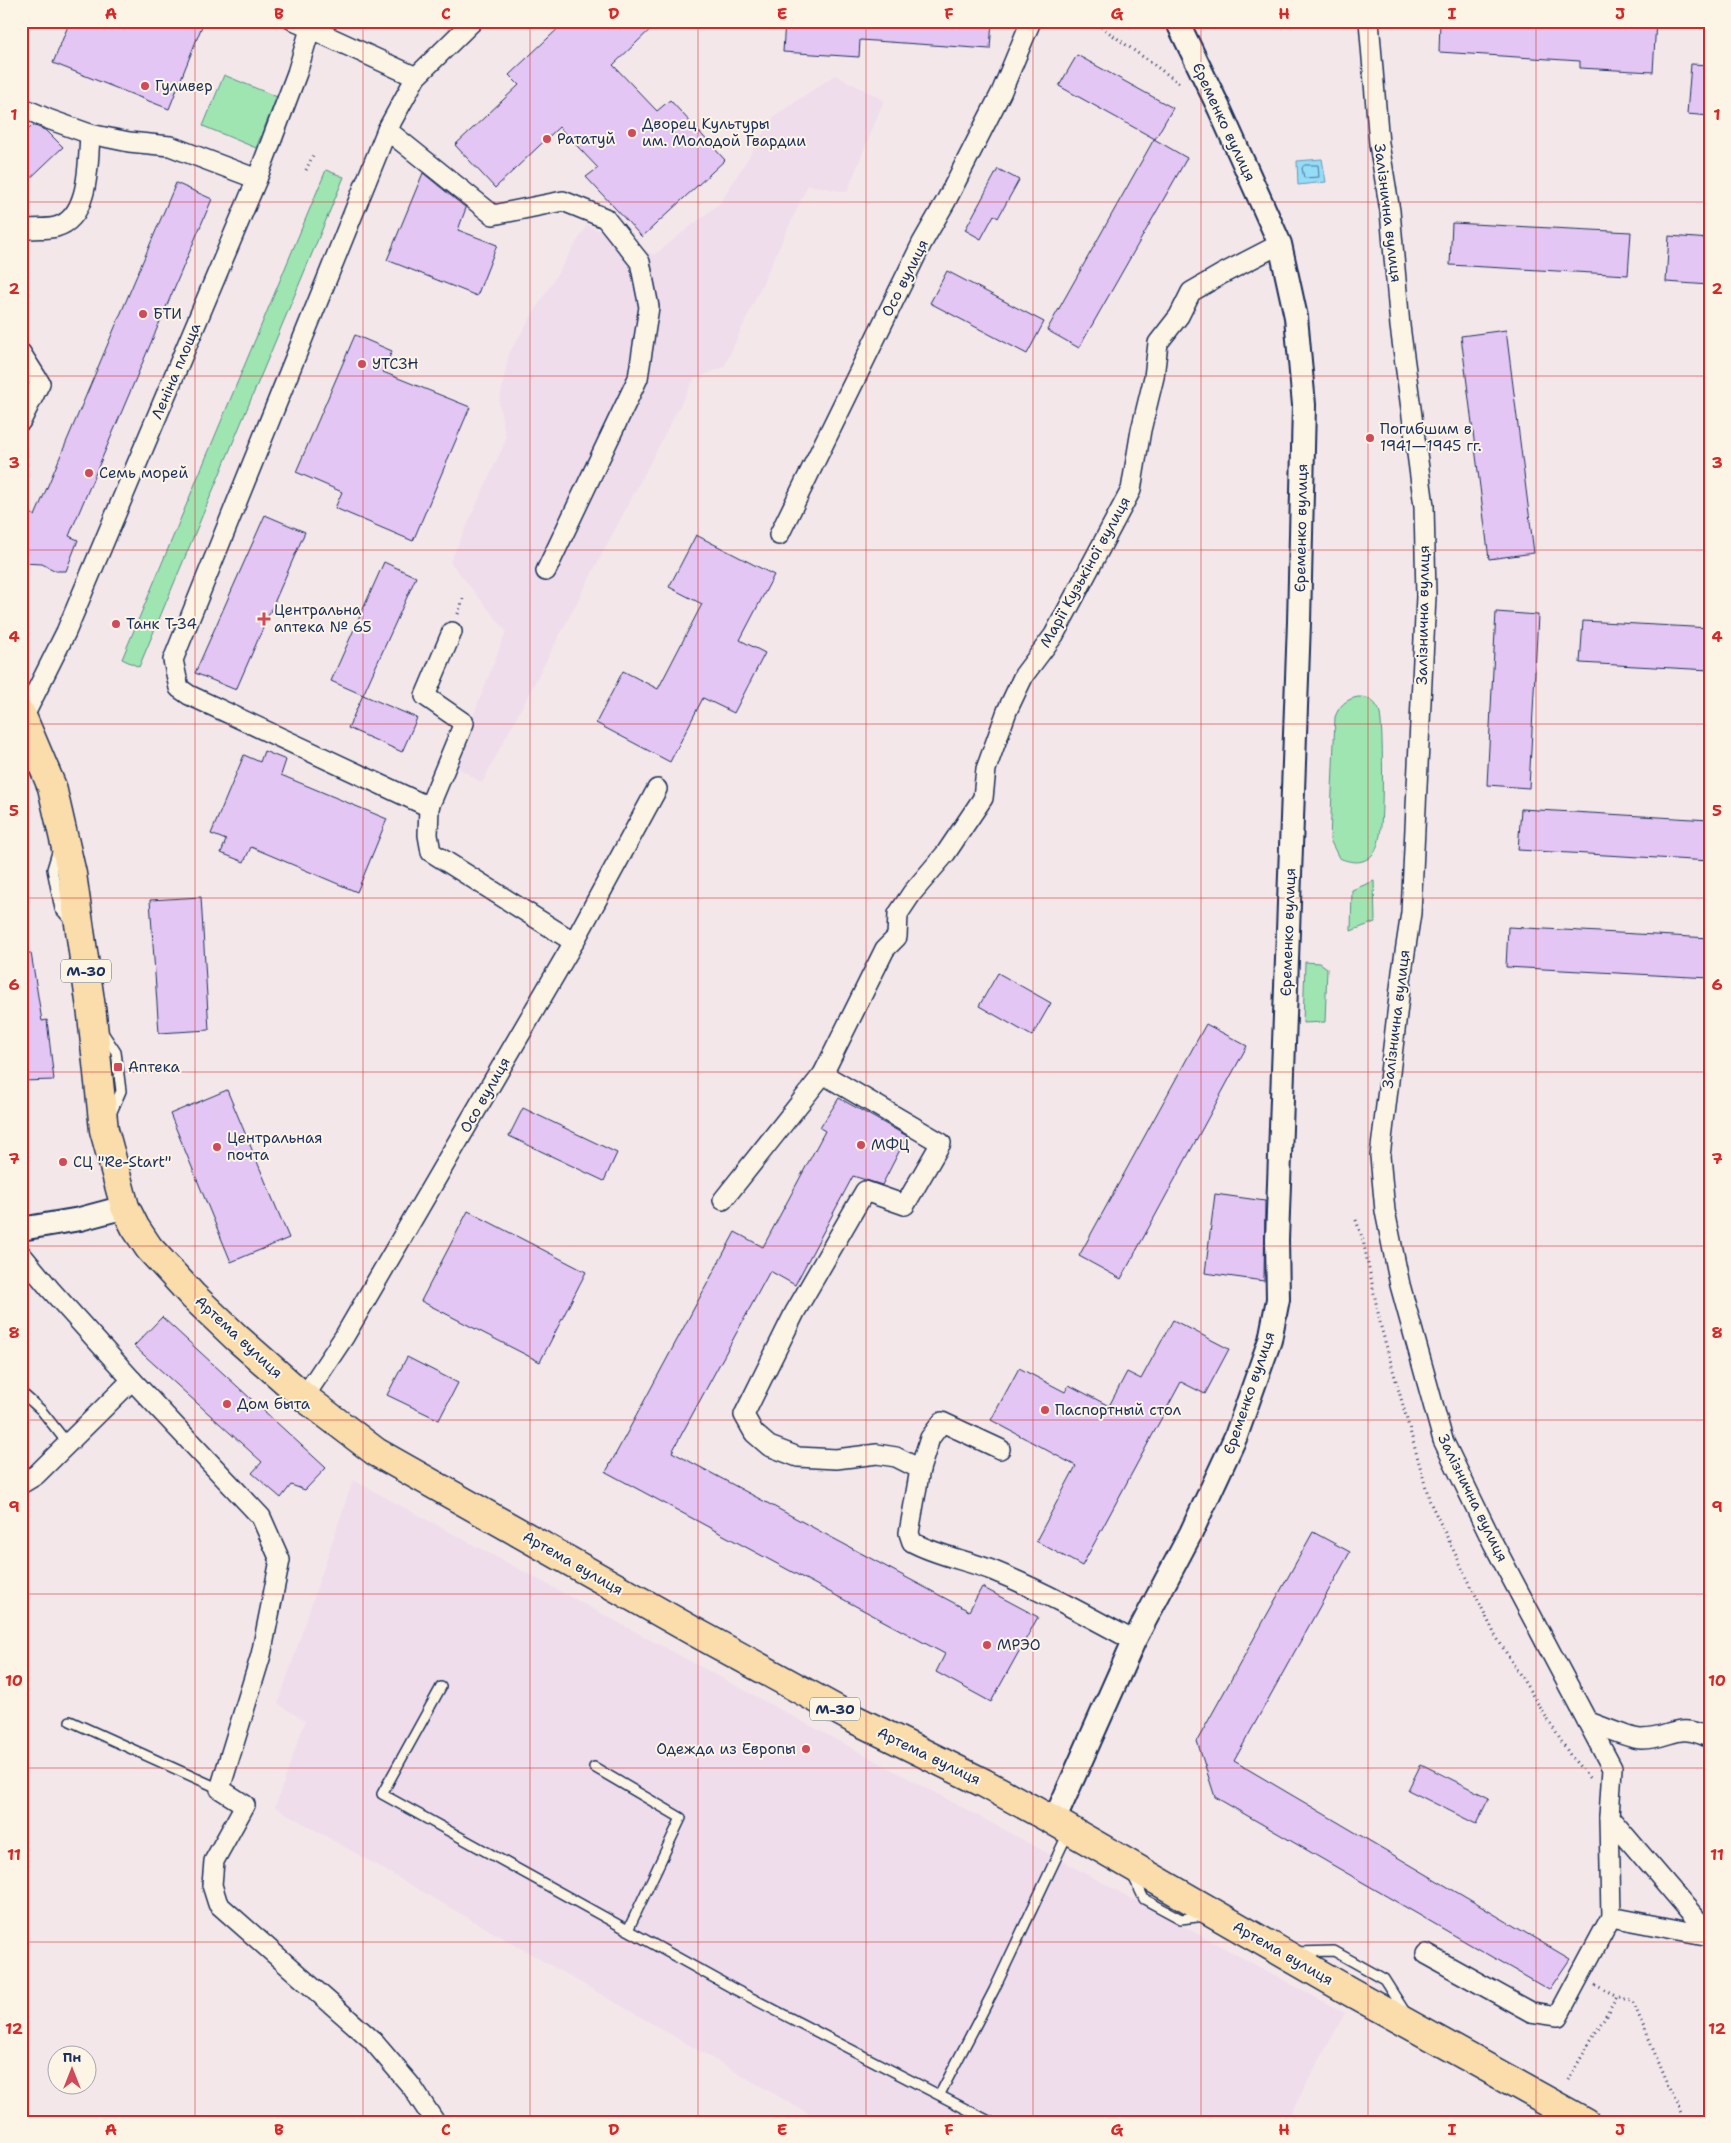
<svg xmlns="http://www.w3.org/2000/svg" width="1731" height="2143" viewBox="0 0 1731 2143" font-family="'Shantell Sans',sans-serif">
<style>
.built{fill:#efddec}
.green{fill:#9ee5b1;stroke:#5c8a88}
.water{fill:#95ddf7;stroke:#6497ba}
.lines{fill:none;stroke-linecap:round;stroke-linejoin:round}
.shore{stroke:#4c759b;stroke-width:1}
.building{fill:#e3c6f3;stroke:#1b2f5e}
.service-casing{stroke:#1b2f5e;stroke-width:12}
.minor-casing{stroke:#1b2f5e;stroke-width:22}
.tertiary-casing{stroke:#1b2f5e;stroke-width:26}
.trunk-casing{stroke:#1b2f5e;stroke-width:31}
.path{stroke:#1b2f5e;stroke-width:3;stroke-dasharray:1 4;stroke-linecap:butt}
.service{stroke:#fcf5e5;stroke-width:9}
.minor{stroke:#fcf5e5;stroke-width:19}
.tertiary{stroke:#fcf5e5;stroke-width:22}
.trunk{stroke:#faddab;stroke-width:28}
.grid{fill:none;stroke:#d62828;stroke-width:1;stroke-opacity:0.55}
.poi-dot{fill:#d1495b;stroke:#fcf5e5;stroke-width:2}
.labels{text-anchor:middle;stroke-width:4;stroke-linejoin:round;paint-order:stroke}
.shield{fill:#fcf5e5;stroke:#5e6a86;stroke-width:1}
.shield-label{font-size:14px;font-weight:bold;fill:#1b2f5e}
.poi-label{font-size:15px;fill:#1b2f5e;stroke:#fcf5e5;text-anchor:start}
.street-label{font-size:15px;fill:#1b2f5e;stroke:#fcf5e5}
.neatline{fill:none;stroke:#d62828;stroke-width:2}
.grid-label{font-size:16px;text-anchor:middle;font-weight:bold;fill:#d62828}
</style>
<rect width="100%" height="100%" fill="#f4e7e9"/>
<filter id="ink" filterUnits="userSpaceOnUse"><feTurbulence type="fractalNoise" baseFrequency=".02" numOctaves="2"/><feDisplacementMap in="SourceGraphic" scale="10" xChannelSelector="R" yChannelSelector="G"/><feConvolveMatrix kernelMatrix="1 2 1 2 8 2 1 2 1" color-interpolation-filters="sRGB"/></filter>
<g filter="url(#ink)">
<g class="built">
<polygon points="835,75 884,100 847,192 808,185 724,367 694,379 482,783 454,765 506,631 450,562 506,440 499,404 509,353 587,225 654,255 720,203 774,116"/>
<polygon points="353,1480 1345,2013 1286,2122 823,2122 275,1807 305,1721 278,1704"/>
</g>
<g class="green">
<polygon points="224,75 277,97 256,148 203,126"/>
<polygon points="326,170 344,177 139,667 122,659"/>
<path d="M1358,697C1368,697 1374,700 1379,710C1384,721 1383,820 1380,835C1379,841 1377,849 1374,853C1364,865 1352,863 1339,858L1330,840L1335,717C1339,706 1346,699 1358,697Z"/>
<polygon points="1374,881 1375,922 1351,931 1352,890"/>
<polygon points="1305,962 1320,963 1327,968 1325,1022 1303,1023"/>
</g>
<polygon class="water" points="1322,159 1326,182 1298,185 1297,161"/>
<g class="lines">
<polygon class="shore" points="1305,165 1318,165 1319,177 1304,178 1302,168"/>
</g>
<g class="building">
<polygon points="70,21 204,21 169,109 53,63"/>
<polygon points="566,21 572,21 579,29 587,21 659,21 613,65 657,111 670,100 725,160 642,237 586,177 598,168 559,127 495,188 455,145 519,85 509,75"/>
<polygon points="785,21 992,21 990,49 860,40 859,57 783,52"/>
<polygon points="1440,21 1656,21 1653,72 1580,68 1580,61 1439,52"/>
<polygon points="1077,55 1173,108 1155,139 1059,86"/>
<polygon points="1691,64 1710,65 1710,116 1687,114"/>
<polygon points="33,125 47,131 63,147 21,187 21,137"/>
<polygon points="1154,139 1187,158 1079,348 1047,330"/>
<polygon points="998,169 1019,180 998,218 994,215 981,239 965,230"/>
<polygon points="423,173 466,208 458,230 497,245 477,296 387,260"/>
<polygon points="176,183 212,199 69,536 78,540 66,571 56,571 42,564 21,563 21,506 35,516"/>
<polygon points="1452,223 1631,232 1628,275 1450,265"/>
<polygon points="1669,236 1710,239 1710,285 1666,282"/>
<polygon points="947,271 1044,322 1027,354 930,303"/>
<polygon points="1506,330 1534,553 1489,559 1461,336"/>
<polygon points="355,335 392,351 383,372 470,407 413,541 335,508 342,492 296,472"/>
<polygon points="265,515 305,532 236,690 195,673"/>
<polygon points="696,535 774,575 740,640 765,653 734,713 703,698 670,762 596,723 623,671 658,689 702,604 669,587"/>
<polygon points="384,562 416,577 363,695 331,681"/>
<polygon points="1496,612 1538,615 1529,788 1487,785"/>
<polygon points="1583,621 1710,628 1710,670 1580,663"/>
<polygon points="363,695 417,718 402,752 348,728"/>
<polygon points="264,751 286,760 281,775 387,819 357,892 251,847 244,862 221,853 226,840 211,834 244,755 260,762"/>
<polygon points="1521,809 1710,820 1710,861 1518,850"/>
<polygon points="201,897 209,1030 159,1033 150,900"/>
<polygon points="1508,927 1710,938 1710,978 1506,967"/>
<polygon points="21,953 31,953 42,1021 47,1020 54,1080 21,1081"/>
<polygon points="998,973 1051,1003 1032,1036 979,1006"/>
<polygon points="1206,1024 1247,1046 1121,1279 1079,1256"/>
<polygon points="227,1090 289,1238 231,1262 170,1114"/>
<polygon points="839,1098 907,1136 882,1185 853,1176 795,1285 770,1271 672,1452 969,1611 982,1587 1038,1617 991,1702 936,1672 945,1654 606,1472 735,1232 763,1247 825,1131 820,1128"/>
<polygon points="523,1108 617,1153 604,1181 509,1136"/>
<polygon points="1215,1194 1265,1201 1264,1281 1205,1273"/>
<polygon points="468,1211 586,1272 540,1362 421,1301"/>
<polygon points="162,1317 326,1468 305,1490 291,1485 281,1498 252,1473 262,1462 134,1346"/>
<polygon points="1173,1320 1229,1349 1205,1394 1181,1382 1082,1566 1036,1541 1076,1466 991,1420 1019,1368 1065,1392 1069,1385 1109,1406 1127,1372 1141,1379"/>
<polygon points="407,1357 458,1383 439,1420 387,1395"/>
<polygon points="1313,1532 1350,1552 1234,1761 1570,1959 1549,1990 1215,1797 1197,1741"/>
<polygon points="1421,1764 1489,1798 1476,1824 1408,1790"/>
</g>
<g class="lines">
<defs>
<g id="service">
<polyline points="58,849 52,869 60,909 72,923"/>
<polyline points="102,1031 116,1052 118,1067 121,1091 111,1114"/>
<polyline points="21,1392 41,1410 68,1444"/>
<polyline points="441,1687 382,1794 736,1990 991,2122"/>
<polyline points="70,1721 220,1789"/>
<polyline points="594,1767 681,1818 628,1930"/>
<polyline points="1132,1874 1144,1899 1181,1919 1205,1916"/>
<polyline points="1296,1952 1334,1951 1384,1979 1405,2012"/>
<polyline points="940,2094 994,1990 1068,1833"/>
</g>
<g id="minor">
<polyline points="294,21 416,77"/>
<polyline points="1369,21 1379,144 1390,211 1400,326 1424,506 1426,596 1411,913 1402,972 1380,1156 1385,1211 1400,1285 1443,1440 1493,1543 1612,1768 1609,1817 1710,1935"/>
<polyline points="21,107 48,119 90,134"/>
<polyline points="387,130 493,215 563,201 605,218 640,262 649,307 638,378 546,571"/>
<path d="M21,231C33,227 44,230 56,227C90,218 88,162 90,134L129,142L170,146L257,179"/>
<polyline points="21,353 40,383 21,421"/>
<polyline points="779,535 922,243 946,201 1001,93 1031,21"/>
<polyline points="452,632 425,696 464,723 429,807 428,835 431,852 574,942"/>
<polyline points="23,718 66,632 257,179 297,73 310,29 318,21"/>
<polyline points="429,807 189,695 179,688 173,660 387,130 416,77 473,21"/>
<polyline points="823,1074 941,1143 905,1205 865,1191 795,1312 744,1415 754,1433 769,1446 798,1457 836,1459 877,1454 896,1457 920,1469 930,1438 942,1422 1000,1449"/>
<polyline points="723,1200 823,1074 885,949 897,937 898,914 912,893 946,853 983,798 986,769 1007,711 1024,675 1054,635 1131,490 1141,430 1154,377 1158,343 1179,316 1191,292 1222,274 1280,244"/>
<polyline points="21,1254 50,1289 132,1380 261,1517 280,1560 261,1655 220,1789 245,1805 214,1861 212,1885 218,1904 372,2040 412,2087 435,2122"/>
<polyline points="304,1397 344,1337 574,942 657,789"/>
<path d="M920,1469L909,1533L912,1542C938,1556 967,1560 994,1571C1043,1591 1088,1616 1134,1641"/>
<polyline points="21,1484 36,1475 132,1380"/>
<path d="M1589,1722C1601,1726 1630,1739 1641,1739C1673,1739 1675,1721 1710,1738"/>
<polyline points="1609,1817 1611,1917 1710,1936"/>
<polyline points="1426,1954 1531,2012 1558,2016 1611,1917"/>
</g>
<g id="tertiary">
<polyline points="21,1229 80,1219 125,1207"/>
<polyline points="1054,1821 1134,1641 1191,1533 1236,1436 1270,1340 1278,1299 1277,1240 1299,622 1304,405 1296,317 1280,244 1219,108 1177,21"/>
</g>
<polyline id="trunk" points="21,714 52,787 72,874 92,1015 104,1130 125,1207 135,1227 149,1248 193,1296 237,1338 304,1397 376,1452 695,1632 852,1718 984,1783 1054,1821 1349,1991 1585,2122"/>
</defs>
<use href="#service" class="service-casing"/>
<use href="#minor" class="minor-casing"/>
<use href="#tertiary" class="tertiary-casing"/>
<use href="#trunk" class="trunk-casing"/>
<g class="path">
<polyline points="1093,21 1182,85"/>
<polyline points="306,170 314,153"/>
<polyline points="458,614 463,598"/>
<polyline points="1356,1220 1363,1240 1381,1327 1430,1502 1495,1635 1570,1755 1591,1780"/>
<polyline points="1595,1985 1617,1996"/>
<polyline points="1568,2080 1617,1996 1633,2002 1684,2122"/>
</g>
<use href="#service" class="service"/>
<use href="#minor" class="minor"/>
<use href="#tertiary" class="tertiary"/>
<use href="#trunk" class="trunk"/>
</g>
</g>
<path class="grid" d="M195,21V2122M363,21V2122M530,21V2122M698,21V2122M866,21V2122M1033,21V2122M1201,21V2122M1368,21V2122M1536,21V2122M21,202H1710M21,376H1710M21,550H1710M21,724H1710M21,898H1710M21,1072H1710M21,1246H1710M21,1420H1710M21,1594H1710M21,1768H1710M21,1942H1710"/>
<g class="poi-dot">
<circle cx="145" cy="86" r="5"/>
<circle cx="632" cy="133" r="5"/>
<circle cx="547" cy="139" r="5"/>
<circle cx="143" cy="314" r="5"/>
<circle cx="362" cy="364" r="5"/>
<circle cx="1370" cy="438" r="5"/>
<circle cx="89" cy="473" r="5"/>
<path d="M261.5 611.5h5v5h5v5h-5v5h-5v-5h-5v-5h5z"/>
<circle cx="116" cy="624" r="5"/>
<rect x="113" y="1062" width="10" height="10" rx="2.5"/>
<circle cx="861" cy="1145" r="5"/>
<circle cx="217" cy="1147" r="5"/>
<circle cx="63" cy="1162" r="5"/>
<circle cx="227" cy="1404" r="5"/>
<circle cx="1045" cy="1410" r="5"/>
<circle cx="987" cy="1645" r="5"/>
<circle cx="806" cy="1749" r="5"/>
</g>
<g class="labels">
<g class="shield">
<rect x="61" y="959.5" width="50" height="23" rx="4"/>
<rect x="810" y="1697.5" width="50" height="23" rx="4"/>
</g>
<g class="shield-label">
<text x="86" y="976">М-30</text>
<text x="835" y="1714">М-30</text>
</g>
<g class="poi-label">
<text x="155" y="91">Гуливер</text>
<text x="642" y="129">Дворец Культуры<tspan x="642" dy="17">им. Молодой Гвардии</tspan></text>
<text x="557" y="144">Рататуй</text>
<text x="153" y="319">БТИ</text>
<text x="372" y="369">УТСЗН</text>
<text x="1380" y="434">Погибшим в<tspan x="1380" dy="17">1941—1945 гг.</tspan></text>
<text x="99" y="478">Семь морей</text>
<text x="274" y="615">Центральна<tspan x="274" dy="17">аптека № 65</tspan></text>
<text x="126" y="629">Танк Т-34</text>
<text x="128" y="1072">Аптека</text>
<text x="227" y="1143">Центральная<tspan x="227" dy="17">почта</tspan></text>
<text x="871" y="1150">МФЦ</text>
<text x="73" y="1167">СЦ "Re-Start"</text>
<text x="237" y="1409">Дом быта</text>
<text x="1055" y="1415">Паспортный стол</text>
<text x="997" y="1650">МРЭО</text>
<text x="796" y="1754" text-anchor="end">Одежда из Европы</text>
</g>
<g class="street-label">
<text transform="translate(1224 122) rotate(65)" y="5">Єременко вулиця</text>
<text transform="translate(1388 213) rotate(83)" y="5">Залізнична вулиця</text>
<text transform="translate(905 278) rotate(-63)" y="5">Осо вулиця</text>
<text transform="translate(176 371) rotate(-67)" y="5">Леніна площа</text>
<text transform="translate(1301 528) rotate(-89)" y="5">Єременко вулиця</text>
<text transform="translate(1085 572) rotate(-61)" y="5">Марії Кузькіної вулиця</text>
<text transform="translate(1423 615) rotate(-89)" y="5">Залізнична вулиця</text>
<text transform="translate(1288 932) rotate(-88)" y="5">Єременко вулиця</text>
<text transform="translate(1396 1019) rotate(-83)" y="5">Залізнична вулиця</text>
<text transform="translate(485 1095) rotate(-60)" y="5">Осо вулиця</text>
<text transform="translate(239 1337) rotate(43)" y="5">Артема вулиця</text>
<text transform="translate(1249 1393) rotate(-71)" y="5">Єременко вулиця</text>
<text transform="translate(1473 1498) rotate(64)" y="5">Залізнична вулиця</text>
<text transform="translate(573 1563) rotate(30)" y="5">Артема вулиця</text>
<text transform="translate(929 1756) rotate(26)" y="5">Артема вулиця</text>
<text transform="translate(1283 1953) rotate(30)" y="5">Артема вулиця</text>
</g>
</g>
<rect width="1731" height="2143" fill="none" stroke="#fcf5e5" stroke-width="55"/>
<g transform="translate(72 2070)"><circle r="24" fill="#fcf5e5" stroke="#a2a6af"/>
<path d="M0-4L9 19L0 12L-9 19Z" fill="#d1495b"/>
<text y="-8" font-size="14" font-weight="bold" text-anchor="middle" fill="#1b2f5e">Пн</text>
</g>
<rect x="28" y="28" width="1676" height="2088" class="neatline"/>
<g class="grid-label">
<text x="111" y="19">A</text>
<text x="279" y="19">B</text>
<text x="446" y="19">C</text>
<text x="614" y="19">D</text>
<text x="782" y="19">E</text>
<text x="949" y="19">F</text>
<text x="1117" y="19">G</text>
<text x="1284" y="19">H</text>
<text x="1452" y="19">I</text>
<text x="1620" y="19">J</text>
<text x="14" y="120">1</text>
<text x="1717" y="120">1</text>
<text x="14" y="294">2</text>
<text x="1717" y="294">2</text>
<text x="14" y="468">3</text>
<text x="1717" y="468">3</text>
<text x="14" y="642">4</text>
<text x="1717" y="642">4</text>
<text x="14" y="816">5</text>
<text x="1717" y="816">5</text>
<text x="14" y="990">6</text>
<text x="1717" y="990">6</text>
<text x="14" y="1164">7</text>
<text x="1717" y="1164">7</text>
<text x="14" y="1338">8</text>
<text x="1717" y="1338">8</text>
<text x="14" y="1512">9</text>
<text x="1717" y="1512">9</text>
<text x="14" y="1686">10</text>
<text x="1717" y="1686">10</text>
<text x="14" y="1860">11</text>
<text x="1717" y="1860">11</text>
<text x="14" y="2034">12</text>
<text x="1717" y="2034">12</text>
<text x="111" y="2135">A</text>
<text x="279" y="2135">B</text>
<text x="446" y="2135">C</text>
<text x="614" y="2135">D</text>
<text x="782" y="2135">E</text>
<text x="949" y="2135">F</text>
<text x="1117" y="2135">G</text>
<text x="1284" y="2135">H</text>
<text x="1452" y="2135">I</text>
<text x="1620" y="2135">J</text>
</g>
</svg>
